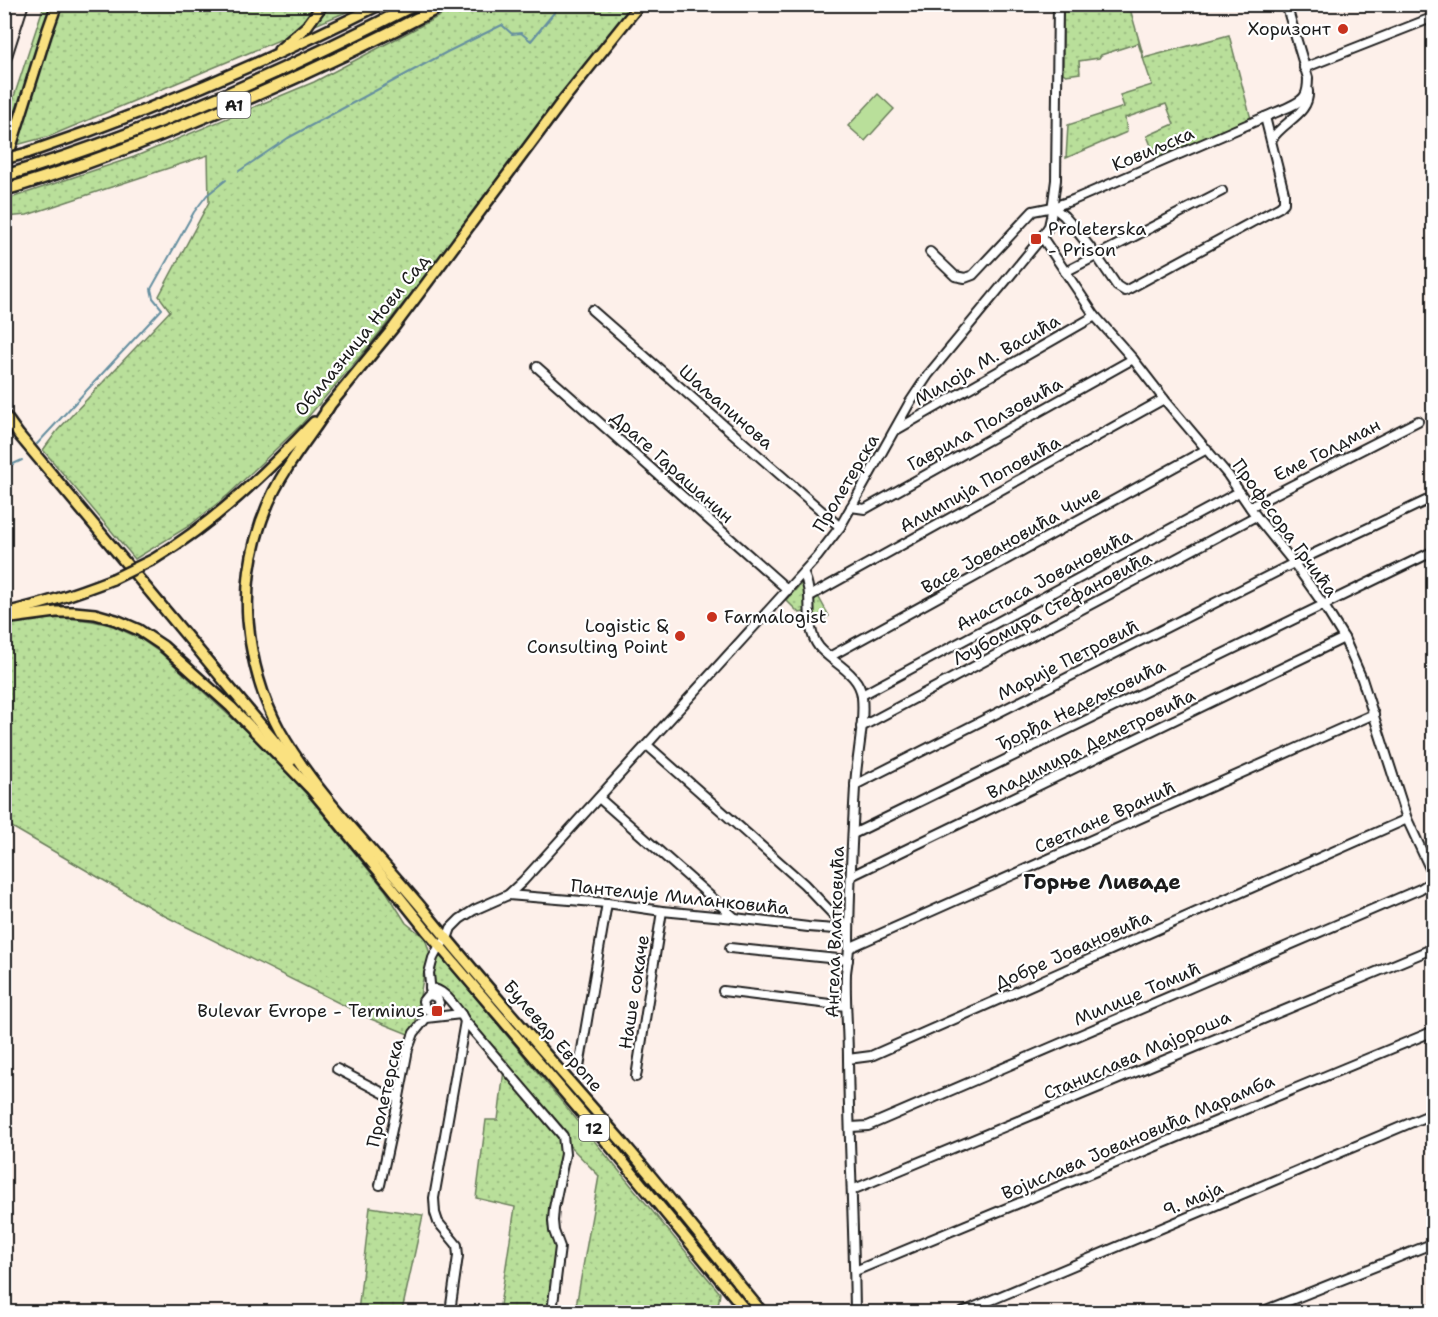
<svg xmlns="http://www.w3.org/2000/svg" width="1438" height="1317" viewBox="0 0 1438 1317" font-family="'Shantell Sans',sans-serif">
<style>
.grass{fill:url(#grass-dots);stroke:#6a7e5b;stroke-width:1.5}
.garden{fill:#b9df9a;stroke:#6a7e5b;stroke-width:1.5}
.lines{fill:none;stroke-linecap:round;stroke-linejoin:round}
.stream{stroke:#658fa0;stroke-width:2}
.minor-casing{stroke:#1c1c1c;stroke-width:12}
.major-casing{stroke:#1c1c1c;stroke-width:14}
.highway-casing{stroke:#1c1c1c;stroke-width:15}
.minor{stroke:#fff;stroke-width:8}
.major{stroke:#fae180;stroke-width:9}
.highway{stroke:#fae180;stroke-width:10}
.rail{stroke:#1c1c1c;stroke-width:2}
.major-bridge-casing{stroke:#1c1c1c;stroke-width:14;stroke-linecap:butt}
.major-bridge{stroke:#fae180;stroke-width:9}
.poi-dot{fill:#c8321e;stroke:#fff;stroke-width:2}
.labels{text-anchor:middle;stroke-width:4.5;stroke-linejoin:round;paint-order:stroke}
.shield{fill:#fff;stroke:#606060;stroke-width:1.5}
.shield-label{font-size:16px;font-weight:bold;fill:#1c1c1c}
.poi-label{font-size:18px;fill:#1c1c1c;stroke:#fff;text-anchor:end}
.street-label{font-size:18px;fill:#1c1c1c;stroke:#fff}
.quarter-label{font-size:21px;font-weight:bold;fill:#1c1c1c;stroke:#fff}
</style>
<defs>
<pattern id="grass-dots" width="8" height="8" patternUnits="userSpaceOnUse" patternTransform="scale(1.5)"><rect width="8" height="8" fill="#b9df9a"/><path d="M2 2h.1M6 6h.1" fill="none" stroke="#9ebf84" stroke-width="1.8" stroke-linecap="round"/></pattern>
</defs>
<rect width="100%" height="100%" fill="#fdf0ea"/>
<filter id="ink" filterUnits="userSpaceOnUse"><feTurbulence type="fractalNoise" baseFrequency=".0167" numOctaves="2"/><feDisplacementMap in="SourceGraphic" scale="12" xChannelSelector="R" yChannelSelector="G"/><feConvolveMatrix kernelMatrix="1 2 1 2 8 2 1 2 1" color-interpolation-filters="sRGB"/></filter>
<g filter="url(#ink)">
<g class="grass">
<polygon points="462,4 634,5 560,94 425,277 363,353 301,425 228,495 189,526 135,559 43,450 57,431 170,311 159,296 209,202 208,155 27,215 6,217 5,200 134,157 314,82"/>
<polygon points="44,5 363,5 50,136 5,148 5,124"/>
<polygon points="1063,5 1129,5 1144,58 1229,35 1251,119 1157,160 1147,136 1174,124 1166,104 1125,118 1127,132 1066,158 1068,125 1124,107 1120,95 1152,85 1138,43 1101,55 1099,58 1079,61 1080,73 1066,75 1063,73"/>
<polygon points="801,584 804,585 805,591 805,612 799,613 786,600 799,586"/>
<polygon points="818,596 829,616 813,625 813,601"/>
<polygon points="26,618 77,619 92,621 111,625 139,638 162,654 270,753 314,803 386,891 406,923 425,938 429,951 438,952 720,1293 717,1312 575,1312 599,1176 564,1140 548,1226 560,1253 550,1312 499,1312 515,1207 476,1198 486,1120 498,1120 504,1070 424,973 413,1036 371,1019 165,916 5,823 4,621"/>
<polygon points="370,1207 423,1215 402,1311 407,1312 358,1312"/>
</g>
<polygon class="garden" points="878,94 894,109 865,141 848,126"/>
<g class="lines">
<g class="stream">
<polyline points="239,171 288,138 447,52 502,25 512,34 521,33 531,41 561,4"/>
<polyline points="37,444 162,309 153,298 151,289 194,212 207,195 226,180"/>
<polyline points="4,486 9,481 9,466 22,460"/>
</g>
<defs>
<g id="minor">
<polyline points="1304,68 1434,17"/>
<path d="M1271,140C1283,121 1310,114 1308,91"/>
<polyline points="1053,207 1064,216 1073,226 1096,255 1117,286 1125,291 1280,207 1284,203 1284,193 1265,117"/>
<polyline points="1042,237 1095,316 1133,359 1164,399 1228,475 1256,516 1294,563 1323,604 1344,638 1362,679 1407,819 1434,877"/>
<path d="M930,252L955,276L965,278L973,275L1033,211L1053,207L1073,200L1265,117C1275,112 1297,106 1304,97C1308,92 1308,84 1308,78L1286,4"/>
<polyline points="1065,272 1222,191"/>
<polyline points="592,310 840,527"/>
<polyline points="537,367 788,590"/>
<polyline points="896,430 1095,316"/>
<polyline points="851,507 865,509 1133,359"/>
<polyline points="1250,507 1418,421"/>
<path d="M803,573C816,596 802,625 819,647C832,663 860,673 862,697C865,725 856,759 855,787C852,840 849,893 849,946C849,955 847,964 846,973C845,1002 848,1030 848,1059C849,1143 854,1228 855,1312"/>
<polyline points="810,596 1164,399"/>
<polyline points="831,656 1207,449"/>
<polyline points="862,695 1239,492"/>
<polyline points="861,727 1256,516"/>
<polyline points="647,745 804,884 848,930"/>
<polyline points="855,785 1294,563 1434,497"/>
<polyline points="599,798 735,918"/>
<polyline points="853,834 1434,551"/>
<polyline points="851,876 1344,638"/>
<polyline points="508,895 607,903 662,911 735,918 808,927 848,930"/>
<polyline points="730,948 848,960"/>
<polyline points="849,948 1374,714"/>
<path d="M430,988C445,990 452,1003 461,1014"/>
<polyline points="723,991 846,1006"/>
<polyline points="431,995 427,996 423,1001 425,1008 428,1010 435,1009 439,1003 437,998 431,995 429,973 433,958 439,947 447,939 451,928 460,919 474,910 508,895 523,881 817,557 840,527 910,402 928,375 1042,237 1049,226 1051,217 1056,180 1058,4"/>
<polyline points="848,1059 871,1056 1407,819"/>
<polyline points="579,1067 607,903"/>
<polyline points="337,1069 389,1096 399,1097"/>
<polyline points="636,1077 662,911"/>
<polyline points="851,1127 868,1126 1420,889 1434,880"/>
<polyline points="380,1185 399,1097 408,1049 414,1033 426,1018 461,1014 465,1021 563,1136 565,1154 554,1208 553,1221 554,1231 560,1247 552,1312"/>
<polyline points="852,1190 1434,948"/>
<polyline points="855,1271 1434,1031"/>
<polyline points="450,1312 458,1256 457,1245 438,1222 435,1213 434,1198 465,1021"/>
<polyline points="963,1312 1434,1113"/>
<polyline points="1261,1312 1434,1243"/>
<polyline points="1426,1312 1434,1309"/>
</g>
<g id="major">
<polyline points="279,50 307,26 323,4"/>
<path d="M27,153C149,112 266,62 381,4"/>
<polyline points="4,169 46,35 57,4"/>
<path d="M329,407C316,428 301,446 288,467C259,511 244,567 248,620C251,658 262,698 280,731C319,799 377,853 426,913C490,992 558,1068 625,1145C672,1200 716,1257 762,1312"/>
<polyline points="326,410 394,327 564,99 640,4"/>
<polyline points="4,414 19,435 291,761"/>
<path d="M154,559C215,522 265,474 314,422"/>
<path d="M4,613C42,605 77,593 113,579"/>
<polyline points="4,619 56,612 74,612 95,614 116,620 139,630 163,646 231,707 310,788 390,885 426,930 615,1152 747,1312"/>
</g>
<g id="highway">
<path d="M4,176C145,134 286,71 416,4"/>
<path d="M4,190C66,172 126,149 185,125C274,89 360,49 445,4"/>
</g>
</defs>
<use href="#minor" class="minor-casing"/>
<use href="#major" class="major-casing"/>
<use href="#highway" class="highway-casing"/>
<use href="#minor" class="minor"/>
<use href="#major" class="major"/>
<use href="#highway" class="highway"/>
<polyline class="rail" points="4,82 29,4"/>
<defs>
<g id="major-bridge">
<polyline points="4,159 27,153"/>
<polyline points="113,579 154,559"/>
</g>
</defs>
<use href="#major-bridge" class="major-bridge-casing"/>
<use href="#major-bridge" class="major-bridge"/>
</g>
</g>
<g class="poi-dot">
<circle cx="1343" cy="29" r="6"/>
<rect x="1030" y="233" width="12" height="12" rx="3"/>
<circle cx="712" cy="617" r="6"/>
<circle cx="680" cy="636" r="6"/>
<rect x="431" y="1005" width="12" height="12" rx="3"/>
</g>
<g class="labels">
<g class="shield">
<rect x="217.5" y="92" width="33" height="26" rx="4.5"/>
<rect x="579" y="1115" width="30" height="26" rx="4.5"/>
</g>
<g class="shield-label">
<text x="234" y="111">A1</text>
<text x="594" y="1134">12</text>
</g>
<g class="poi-label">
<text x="1331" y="35">Хоризонт</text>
<text x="1048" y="235" text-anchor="start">Proleterska<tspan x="1048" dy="21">- Prison</tspan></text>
<text x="724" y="623" text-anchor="start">Farmalogist</text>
<text x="668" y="632">Logistic &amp;<tspan x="668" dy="21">Consulting Point</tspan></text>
<text x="425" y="1017">Bulevar Evrope - Terminus</text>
</g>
<g class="street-label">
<text transform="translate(1153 149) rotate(-23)" y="6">Ковиљска</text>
<text transform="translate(362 335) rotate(-51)" y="6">Обилазница Нови Сад</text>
<text transform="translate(987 360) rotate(-30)" y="6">Милоја М. Васића</text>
<text transform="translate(726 407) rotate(41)" y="6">Шаљапинова</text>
<text transform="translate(985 424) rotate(-29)" y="6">Гаврила Ползовића</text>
<text transform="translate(1327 450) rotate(-27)" y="6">Еме Голдман</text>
<text transform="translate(672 467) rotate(42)" y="6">Драге Гарашанин</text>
<text transform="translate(846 483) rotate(-59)" y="6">Пролетерска</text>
<text transform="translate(980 484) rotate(-29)" y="6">Алимпија Поповића</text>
<text transform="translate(1285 528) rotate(54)" y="6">Професора Грчића</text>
<text transform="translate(1011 540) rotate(-29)" y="6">Васе Јовановића Чиче</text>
<text transform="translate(1044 580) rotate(-28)" y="6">Анастаса Јовановића</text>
<text transform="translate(1052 608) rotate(-28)" y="6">Љубомира Стефановића</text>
<text transform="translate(1068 660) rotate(-27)" y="6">Марије Петровић</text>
<text transform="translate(1081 705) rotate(-26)" y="6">Ђорђа Недељковића</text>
<text transform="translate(1091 744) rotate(-26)" y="6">Владимира Деметровића</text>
<text transform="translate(1105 817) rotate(-24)" y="6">Светлане Вранић</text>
<text transform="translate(680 897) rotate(6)" y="6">Пантелије Миланковића</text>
<text transform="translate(835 932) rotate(-88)" y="6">Ангела Влатковића</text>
<text transform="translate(1073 950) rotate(-24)" y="6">Добре Јовановића</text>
<text transform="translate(634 992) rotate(-81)" y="6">Наше сокаче</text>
<text transform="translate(1137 994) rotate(-23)" y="6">Милице Томић</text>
<text transform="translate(553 1036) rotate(49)" y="6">Булевар Европе</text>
<text transform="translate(1137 1055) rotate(-23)" y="6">Станислава Мајороша</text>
<text transform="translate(385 1093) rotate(-77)" y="6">Пролетерска</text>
<text transform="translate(1138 1137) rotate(-23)" y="6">Војислава Јовановића Марамба</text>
<text transform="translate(1193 1199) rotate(-23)" y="6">9. маја</text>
</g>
<g class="quarter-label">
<text x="1102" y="889">Горње Ливаде</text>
</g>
</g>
<rect width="1438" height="1317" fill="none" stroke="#fff" stroke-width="24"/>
<rect x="12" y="12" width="1414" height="1293" fill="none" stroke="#1c1c1c" stroke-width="2" filter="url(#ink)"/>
</svg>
